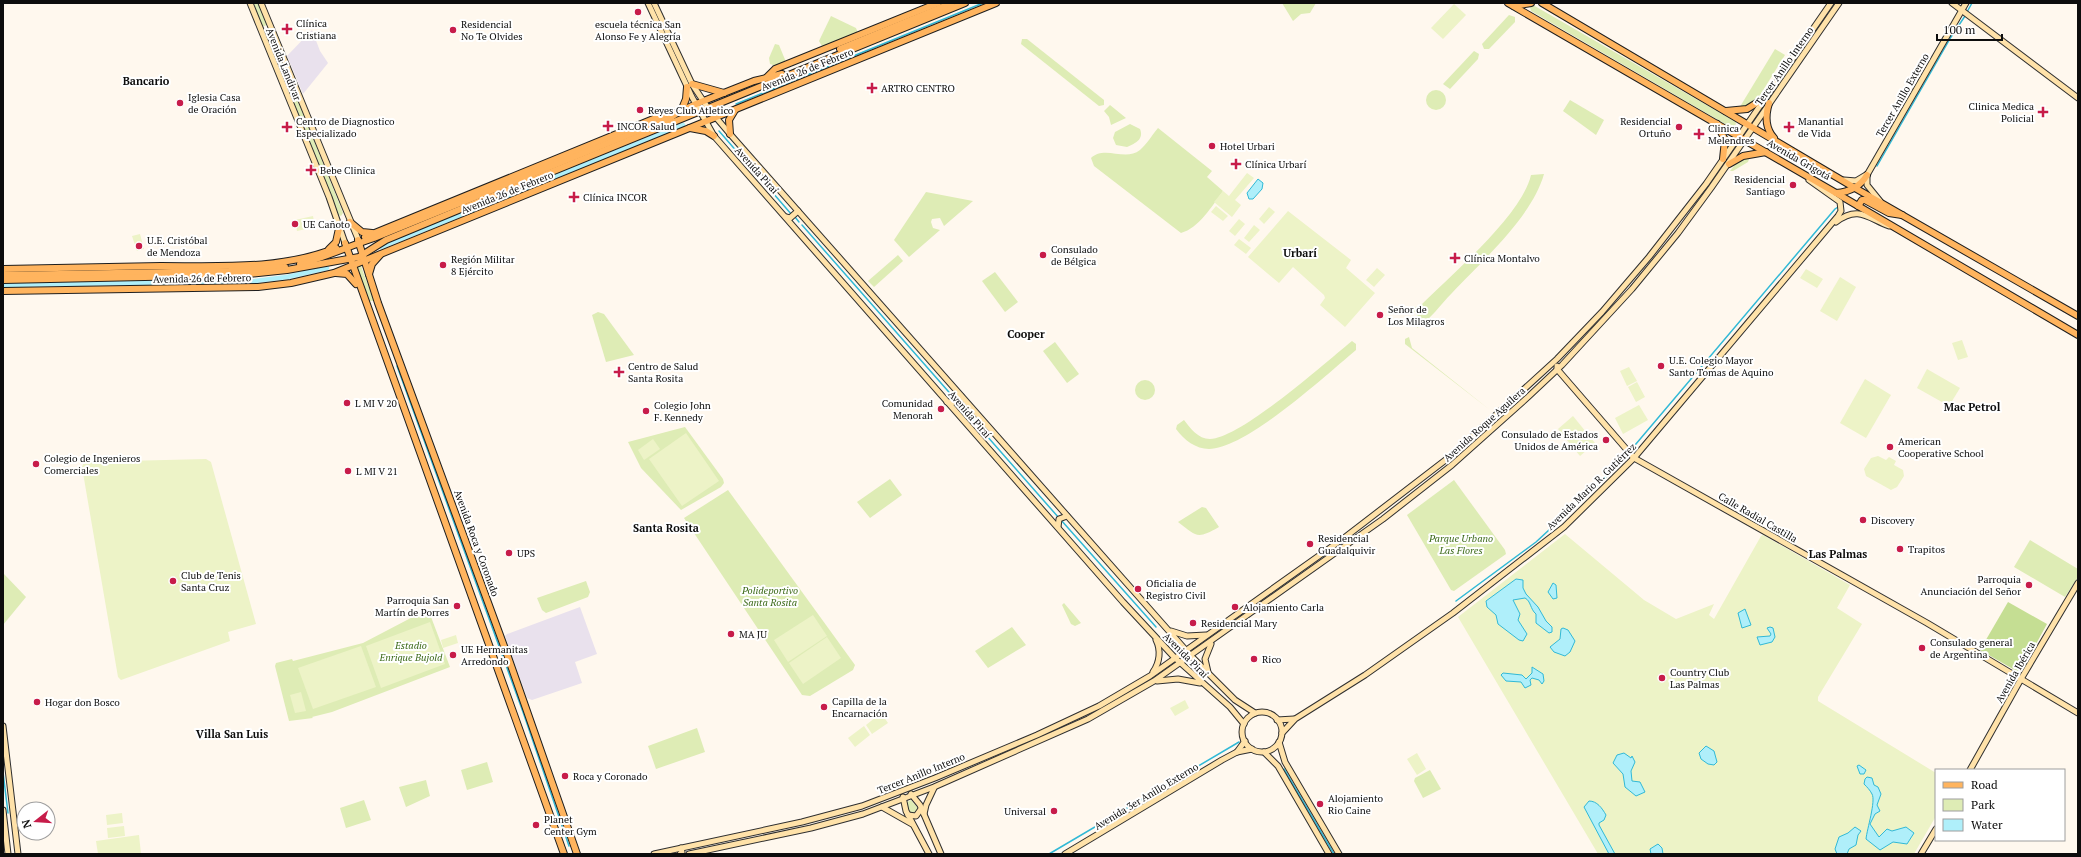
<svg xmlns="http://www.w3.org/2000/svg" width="2081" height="857" viewBox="0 0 2081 857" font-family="'PT Serif',serif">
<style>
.industrial{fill:#e9e1ed}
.green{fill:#deecb5}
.forest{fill:#c5de93}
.pitch{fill:#edf3c7}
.water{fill:#afeffa;stroke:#31b9d6}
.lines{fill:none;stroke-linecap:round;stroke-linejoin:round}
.stream{stroke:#31b9d6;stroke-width:1.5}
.canal{stroke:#afeffa;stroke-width:4.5}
.secondary-casing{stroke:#2f2f2f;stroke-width:7}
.primary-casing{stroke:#1e1e1e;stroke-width:8}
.secondary{stroke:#ffe2a9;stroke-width:5}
.primary{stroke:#ffb45e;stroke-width:6}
.poi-dot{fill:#c71c4a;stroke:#fff;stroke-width:1.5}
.labels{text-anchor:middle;stroke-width:4;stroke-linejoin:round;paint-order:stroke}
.poi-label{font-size:10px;fill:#0d0d0d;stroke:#fff;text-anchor:start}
.street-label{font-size:10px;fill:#0d0d0d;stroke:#fff}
.park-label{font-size:10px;font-style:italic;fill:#3c6a19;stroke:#fff}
.neighbourhood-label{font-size:11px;font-weight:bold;fill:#0d0d0d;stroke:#fff}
</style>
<rect width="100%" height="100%" fill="#fff8ee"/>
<g class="industrial">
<polygon points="312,30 320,51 328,63 303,94 287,56"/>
<polygon points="580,607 597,654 575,662 582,683 532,700 527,698 505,636 507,634"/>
</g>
<g class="green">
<polygon points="251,3 258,3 267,23 265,26 262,26"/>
<polygon points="1282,3 1316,3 1310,13 1301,14 1293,21"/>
<polygon points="1533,5 1736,122 1735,128 1732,128 1531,11 1530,7"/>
<polygon points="1509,15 1515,17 1515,22 1489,49 1484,49 1482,44"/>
<polygon points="831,16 856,28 858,33 823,48 819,41"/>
<polygon points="268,33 271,35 304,115 302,120 300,120 265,37"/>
<polygon points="1022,39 1027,39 1104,100 1104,105 1099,106 1021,44"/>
<polygon points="775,44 779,45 786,62 776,66 770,64 769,58"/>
<polygon points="1775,49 1785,55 1757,100 1751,106 1738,110"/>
<polygon points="1474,51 1479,54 1478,59 1450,89 1443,84"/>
<circle cx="1436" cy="100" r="10"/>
<polygon points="1570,100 1604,120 1596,135 1563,111"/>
<polygon points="1110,105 1126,118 1111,125 1109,117 1104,111"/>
<path d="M1130,124L1140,129C1144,139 1136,143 1127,147L1116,145L1113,138L1115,132Z"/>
<polygon points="307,127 309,128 343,213 341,216 337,214 304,129"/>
<path d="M1158,128L1212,171L1207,177L1223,191C1212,206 1199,228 1181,233L1094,166L1091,158C1105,145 1125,162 1140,150C1147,144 1152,135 1158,128Z"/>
<polygon points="1750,156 1748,162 1733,171 1730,171 1737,162"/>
<path d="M1544,174C1532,217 1482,261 1452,293C1441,304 1430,320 1417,328L1418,316L1411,308L1412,306L1416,307L1421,305C1451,275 1522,215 1531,175Z"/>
<polygon points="926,192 973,201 944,226 940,218 932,219 931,222 933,228 940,230 909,257 894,240"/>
<polygon points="898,255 903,261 874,287 868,281"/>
<polygon points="361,265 362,269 374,301 367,301 355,268"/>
<polygon points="995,272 1018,302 1005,312 982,281"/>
<polygon points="598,312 604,314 634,355 606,362 592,315"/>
<polygon points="1409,337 1412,348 1490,410 1405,344 1405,339"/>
<path d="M1352,341L1356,344V350C1326,375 1246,449 1209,449C1196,449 1184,440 1176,429L1177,425L1184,420C1190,428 1198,439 1210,439C1241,438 1325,363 1352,341Z"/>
<polygon points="1055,342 1079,374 1067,383 1043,351"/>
<circle cx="1145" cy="390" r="10"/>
<polygon points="685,427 723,479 724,483 721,487 681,510 641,468 628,442"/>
<polygon points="890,479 902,495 870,518 857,502"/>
<polygon points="1454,480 1505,550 1506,554 1454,591 1451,590 1407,515"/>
<polygon points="728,490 855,665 853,670 810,696 802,695 684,518"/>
<path d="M1202,507L1206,508L1219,527C1196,540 1197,536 1178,522Z"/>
<polygon points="2030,540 2078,569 2078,577 2065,597 2014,567"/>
<polygon points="3,573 26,597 3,625"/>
<polygon points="586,581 590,592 588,597 546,613 542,610 537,598"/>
<polygon points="1064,603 1081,623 1075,626 1071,624 1062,605"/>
<polygon points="428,609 450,667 332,712 312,717 313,718 289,721 275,666 276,663 292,659 293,661 363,643"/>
<polygon points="1012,627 1026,645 988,668 975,651"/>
<polygon points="697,728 705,752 656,769 648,746"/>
<polygon points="487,762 493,782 467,790 461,770"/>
<polygon points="1430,770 1441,789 1423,798 1414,781 1415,778"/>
<polygon points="426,780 430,796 406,807 399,787"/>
<polygon points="364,800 371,820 346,828 340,808"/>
<path d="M911,800L917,807V810L913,814C908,811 907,807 907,802Z"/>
</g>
<polygon class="forest" points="2008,602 2047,624 2020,673 1980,650"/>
<g class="pitch">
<polygon points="1454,4 1466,15 1443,39 1431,28"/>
<polygon points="1247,173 1254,178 1235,200 1241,205 1232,217 1214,202 1223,191 1229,196"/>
<polygon points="1216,206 1228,216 1223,221 1211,212"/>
<polygon points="1269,207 1275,212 1264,224 1259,219"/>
<polygon points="1288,211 1351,260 1346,268 1375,293 1345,327 1320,305 1325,298 1324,295 1293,267 1279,283 1248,257"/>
<polygon points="313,216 315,227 297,231 295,220"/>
<polygon points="1239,219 1245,224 1235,236 1229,231"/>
<polygon points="1254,225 1260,230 1249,242 1244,238"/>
<polygon points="140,234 144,249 137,251 132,236"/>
<polygon points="1239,239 1251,248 1246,254 1234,245"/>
<polygon points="1377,268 1385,275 1374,287 1366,280"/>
<polygon points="1806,269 1823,279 1817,288 1800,278"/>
<polygon points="1840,277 1856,287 1837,321 1820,311"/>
<polygon points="1962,340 1968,357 1958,360 1952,343"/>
<polygon points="1629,367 1637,381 1627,386 1620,371"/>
<polygon points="1927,369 1960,388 1949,406 1917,388"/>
<polygon points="1865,379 1891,395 1866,438 1840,423"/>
<polygon points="1637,382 1645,397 1636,402 1628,387"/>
<polygon points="1639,405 1648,420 1623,434 1615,418"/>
<polygon points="1573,416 1595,443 1580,456 1558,429"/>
<polygon points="686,433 719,481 682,506 649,459"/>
<polygon points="653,439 660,449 644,460 638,450"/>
<polygon points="1878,456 1886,460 1889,457 1896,461 1894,465 1903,470 1904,476 1897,487 1891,490 1866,476 1864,469 1871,458"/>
<polygon points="206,459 211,462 256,624 228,632 230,641 121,680 118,677 82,467 84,462"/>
<polygon points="1565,534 1644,600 1676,619 1714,604 1709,615 1714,619 1761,536 1763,535 1850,585 1837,608 1862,624 1818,697 1818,701 1936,773 1936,816 1914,854 1598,854 1458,617"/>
<polygon points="813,615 827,636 788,662 774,640"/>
<polygon points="430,622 445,664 381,688 366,646"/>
<polygon points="456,635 458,643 443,648 441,640"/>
<polygon points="827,637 841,658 803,684 789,663"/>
<polygon points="361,646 376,687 313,709 298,668"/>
<polygon points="301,692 306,711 295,713 290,695"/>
<polygon points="1185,700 1189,708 1175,716 1170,708"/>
<polygon points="881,713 888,723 872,734 866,725"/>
<polygon points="864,726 870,735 855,747 848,738"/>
<polygon points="1417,753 1426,769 1417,775 1407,759"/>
<polygon points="122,813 123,823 107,825 106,815"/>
<polygon points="124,826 125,836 108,838 107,828"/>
<polygon points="139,835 141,854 98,854 96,841"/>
</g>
<g class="water">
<polygon points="1258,179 1263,183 1262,189 1253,199 1249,199 1247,193"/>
<path d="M1516,579L1523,580V588L1526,594L1538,607L1546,621L1552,627V632L1549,633L1536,623V614C1530,609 1531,601 1525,598L1513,600L1520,614L1518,620L1527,634L1523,641L1519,640L1498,624L1496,615L1487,607L1486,601Z"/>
<polygon points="1553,583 1556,585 1557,598 1553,599 1548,592"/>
<polygon points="1745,609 1751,625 1742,628 1738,613"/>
<polygon points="1770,627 1773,628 1775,637 1772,642 1760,645 1757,637 1770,636 1771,634 1767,628"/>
<polygon points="1563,628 1568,630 1575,641 1570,652 1565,656 1554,652 1550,647 1560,639 1561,629"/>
<polygon points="1532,667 1543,674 1544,681 1542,684 1539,680 1532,678 1530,680 1531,685 1525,688 1521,682 1506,681 1501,675 1503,673 1522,675 1526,679 1532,673"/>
<polygon points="1706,746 1714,751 1717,762 1714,765 1708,764 1701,759 1699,753"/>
<polygon points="1624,753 1631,758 1632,756 1635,762 1631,771 1632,781 1640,782 1645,792 1636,796 1625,787 1623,774 1613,763 1617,755"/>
<polygon points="1859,765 1866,770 1864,774 1860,774 1857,766"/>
<path d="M1867,777L1872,778L1874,785L1878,787L1881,794L1877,805L1880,811L1875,814L1870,824L1879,837L1887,829L1892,831L1906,827L1914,833L1907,844L1893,842L1880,850L1866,839C1867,829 1876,801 1872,794C1870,790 1867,787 1864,784L1865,779Z"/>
<path d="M1589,801C1597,801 1602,808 1606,815L1604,820L1599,823V825L1615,854H1609L1584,807Z"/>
<polygon points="1855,827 1861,831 1858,835 1856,845 1849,849 1847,854 1837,854 1835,849 1839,837 1848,833"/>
<polygon points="1658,844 1662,848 1663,854 1651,854 1650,849"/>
</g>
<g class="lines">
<g class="stream">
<polyline points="1967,12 1972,3"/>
<polyline points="736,104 983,3"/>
<polyline points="719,131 792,215"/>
<polyline points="1877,166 1951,37 1965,16"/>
<polyline points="795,217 799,222"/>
<polyline points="802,225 955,399"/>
<polyline points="397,366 523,712 569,846"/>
<polyline points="957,402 1059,518"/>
<polyline points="1630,451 1835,209 1838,207"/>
<polyline points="1061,520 1156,627"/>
<polyline points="1456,601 1536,542 1602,481 1626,456"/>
<polyline points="1284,769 1334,854"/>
<polyline points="3,772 8,813"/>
<polyline points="1049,854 1239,742"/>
</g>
<g class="canal">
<polyline points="381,247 683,125"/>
<polyline points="3,285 255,281 287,277 327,268"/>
</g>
<defs>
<g id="secondary">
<polyline points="250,3 329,197 345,243"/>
<polyline points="261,3 358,239"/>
<polyline points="648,3 692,97 714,136 1123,602 1175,658 1230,707 1244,724"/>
<polyline points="654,3 692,84 708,108 730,134 1191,656 1235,700 1255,713"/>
<polyline points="1952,3 2078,98"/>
<polyline points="1844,180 1856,181 1866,175"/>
<polyline points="1880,201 1867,185 1867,175 1966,3"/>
<polyline points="786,217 790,218 798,211"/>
<path d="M1836,222C1858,205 1868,218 1889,226"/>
<polyline points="1557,366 1557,369 1634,458 1927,623 2078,713"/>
<polyline points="947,402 952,403 961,396"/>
<polyline points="1058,527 1059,519 1067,516"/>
<polyline points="1171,631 1187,636 1206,635"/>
<path d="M1153,672C1160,662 1161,650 1156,640"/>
<polyline points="1208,672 1205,659 1211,644"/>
<polyline points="1157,681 1178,679 1200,683"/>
<circle cx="1262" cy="732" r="20"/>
<polyline points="1277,720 1294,719"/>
<polyline points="3,726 18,854"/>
<polyline points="1282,733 1295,719 1365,675 1453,613 1564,527 1634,458 1838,216 1841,211 1840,202 1809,180"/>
<polyline points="1279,742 1285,762 1339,854"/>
<polyline points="1237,752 1245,741"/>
<polyline points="1264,752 1278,766 1329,854"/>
<polyline points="1970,770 2021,679 2078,583"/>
<polyline points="911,794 920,805 941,854"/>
<polyline points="903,797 906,811 929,854"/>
<polyline points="882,807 912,824"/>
<polyline points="3,810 8,854"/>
<polyline points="924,814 926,805 934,788"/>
<polyline points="908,815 916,816 921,809"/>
<polyline points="654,854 802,822 862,806 935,778 1037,735 1099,706 1150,676 1344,538 1452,455 1557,359 1602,312 1649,257 1706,184 1831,3"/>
<polyline points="680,854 682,852 681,848"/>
<polyline points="689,854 811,828 863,814 934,787 1088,719 1154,681 1383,519 1452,465 1528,397 1562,365 1632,289 1678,233 1711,188 1839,3"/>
<polyline points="1065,854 1222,760 1237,752 1252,749"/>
<polyline points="1921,854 1936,829"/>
</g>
<g id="primary">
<polyline points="1508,3 1836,193 2078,335"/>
<polyline points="1542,3 1855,188 2078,316"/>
<polyline points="1514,6 1531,3"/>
<polyline points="840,49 952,3"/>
<polyline points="767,77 775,69 938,3"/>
<polyline points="692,84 724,93"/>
<path d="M1769,103C1765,116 1765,128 1774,138"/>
<polyline points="681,111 686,99 687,87"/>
<polyline points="1726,111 1747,109 1763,99"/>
<polyline points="1717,124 1725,140 1723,159"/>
<polyline points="690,128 706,131 714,136"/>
<polyline points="730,134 729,120 735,110"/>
<polyline points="1729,164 1743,156 1766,152"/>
<path d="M1836,193C1850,192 1860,187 1867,175"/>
<polyline points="1858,206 1862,200 1865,200 1889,213 1902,215"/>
<polyline points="350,222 362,232 372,233"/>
<polyline points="365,237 668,113 677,113"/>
<polyline points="358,240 378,303 508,657 577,854"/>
<polyline points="345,243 564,854"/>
<polyline points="329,249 336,242 340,224"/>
<path d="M300,264C326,257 349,246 374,238L670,118L677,113L696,104L754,81L782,74"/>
<path d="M3,269C56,268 109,267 161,266C219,266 282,270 336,248"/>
<polyline points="336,273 347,274 356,284"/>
<polyline points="369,274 372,264 380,255"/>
<polyline points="3,275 229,271 285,267"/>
<polyline points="3,280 239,275 287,270 359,257 386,240 473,204 965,3"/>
<polyline points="3,291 258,287 291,283 334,273 996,3"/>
</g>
</defs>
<use href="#secondary" class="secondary-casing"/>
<use href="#primary" class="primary-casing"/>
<use href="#secondary" class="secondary"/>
<use href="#primary" class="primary"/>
</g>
<g class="poi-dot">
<circle cx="638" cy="12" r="4"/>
<path d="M285 23h4v4h4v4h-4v4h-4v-4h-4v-4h4z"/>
<circle cx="453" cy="30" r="4"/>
<path d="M870 82h4v4h4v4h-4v4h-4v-4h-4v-4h4z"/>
<circle cx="180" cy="103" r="4"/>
<circle cx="640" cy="110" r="4"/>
<path d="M2041 106h4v4h4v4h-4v4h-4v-4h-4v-4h4z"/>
<path d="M606 120h4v4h4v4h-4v4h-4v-4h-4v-4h4z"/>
<path d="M285 121h4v4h4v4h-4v4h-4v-4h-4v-4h4z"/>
<circle cx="1679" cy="127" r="4"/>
<path d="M1787 121h4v4h4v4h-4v4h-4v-4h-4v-4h4z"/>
<path d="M1697 128h4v4h4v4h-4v4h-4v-4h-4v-4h4z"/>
<circle cx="1212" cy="146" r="4"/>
<path d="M1234 158h4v4h4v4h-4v4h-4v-4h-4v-4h4z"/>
<path d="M309 164h4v4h4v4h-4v4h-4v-4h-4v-4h4z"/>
<circle cx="1793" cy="185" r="4"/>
<path d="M572 191h4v4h4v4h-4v4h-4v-4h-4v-4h4z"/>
<circle cx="295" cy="224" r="4"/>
<circle cx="139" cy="246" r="4"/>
<circle cx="1043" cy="255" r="4"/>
<path d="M1453 252h4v4h4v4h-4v4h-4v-4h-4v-4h4z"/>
<circle cx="443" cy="265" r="4"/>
<circle cx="1380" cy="315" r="4"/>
<circle cx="1661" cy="366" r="4"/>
<path d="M617 366h4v4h4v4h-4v4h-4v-4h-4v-4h4z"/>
<circle cx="347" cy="403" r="4"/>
<circle cx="941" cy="409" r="4"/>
<circle cx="646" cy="411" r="4"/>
<circle cx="1606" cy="440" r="4"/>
<circle cx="1890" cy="447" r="4"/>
<circle cx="36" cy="464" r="4"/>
<circle cx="348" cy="471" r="4"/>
<circle cx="1863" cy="520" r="4"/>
<circle cx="1310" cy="544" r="4"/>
<circle cx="1900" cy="549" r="4"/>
<circle cx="509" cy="553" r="4"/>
<circle cx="173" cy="581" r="4"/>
<circle cx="2029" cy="585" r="4"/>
<circle cx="1138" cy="589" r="4"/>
<circle cx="457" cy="606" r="4"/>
<circle cx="1235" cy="607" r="4"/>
<circle cx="1193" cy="623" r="4"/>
<circle cx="731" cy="634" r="4"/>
<circle cx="1922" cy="648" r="4"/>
<circle cx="453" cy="655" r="4"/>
<circle cx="1254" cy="659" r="4"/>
<circle cx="1662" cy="678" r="4"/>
<circle cx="37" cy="702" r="4"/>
<circle cx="824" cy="707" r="4"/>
<circle cx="565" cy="776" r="4"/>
<circle cx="1320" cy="804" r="4"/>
<circle cx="1054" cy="811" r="4"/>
<circle cx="536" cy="825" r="4"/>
</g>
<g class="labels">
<g class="poi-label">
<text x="296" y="27">Clínica<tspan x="296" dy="12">Cristiana</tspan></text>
<text x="461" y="28">Residencial<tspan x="461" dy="12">No Te Olvides</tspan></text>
<text x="638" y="28" text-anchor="middle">escuela técnica San<tspan x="638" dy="12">Alonso Fe y Alegría</tspan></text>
<text x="881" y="92">ARTRO CENTRO</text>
<text x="188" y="101">Iglesia Casa<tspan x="188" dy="12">de Oración</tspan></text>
<text x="2034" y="110" text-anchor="end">Clinica Medica<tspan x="2034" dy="12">Policial</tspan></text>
<text x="648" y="114">Reyes Club Atletico</text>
<text x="296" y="125">Centro de Diagnostico<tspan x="296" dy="12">Especializado</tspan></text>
<text x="1671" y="125" text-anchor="end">Residencial<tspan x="1671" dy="12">Ortuño</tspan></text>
<text x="1798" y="125">Manantial<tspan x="1798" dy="12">de Vida</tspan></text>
<text x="617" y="130">INCOR Salud</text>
<text x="1708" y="132">Clinica<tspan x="1708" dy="12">Melendres</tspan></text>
<text x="1220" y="150">Hotel Urbari</text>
<text x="1245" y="168">Clínica Urbarí</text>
<text x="320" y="174">Bebe Clinica</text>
<text x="1785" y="183" text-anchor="end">Residencial<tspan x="1785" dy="12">Santiago</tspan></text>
<text x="583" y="201">Clínica INCOR</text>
<text x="303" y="228">UE Cañoto</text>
<text x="147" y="244">U.E. Cristóbal<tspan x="147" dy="12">de Mendoza</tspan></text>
<text x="1051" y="253">Consulado<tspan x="1051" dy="12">de Bélgica</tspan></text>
<text x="1464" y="262">Clínica Montalvo</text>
<text x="451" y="263">Región Militar<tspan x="451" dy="12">8 Ejército</tspan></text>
<text x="1388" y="313">Señor de<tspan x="1388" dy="12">Los Milagros</tspan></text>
<text x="1669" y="364">U.E. Colegio Mayor<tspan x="1669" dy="12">Santo Tomas de Aquino</tspan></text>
<text x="628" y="370">Centro de Salud<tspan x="628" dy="12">Santa Rosita</tspan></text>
<text x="355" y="407">L MI V 20</text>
<text x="933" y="407" text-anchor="end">Comunidad<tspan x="933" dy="12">Menorah</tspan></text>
<text x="654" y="409">Colegio John<tspan x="654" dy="12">F. Kennedy</tspan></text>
<text x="1598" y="438" text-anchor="end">Consulado de Estados<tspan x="1598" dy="12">Unidos de América</tspan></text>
<text x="1898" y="445">American<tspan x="1898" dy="12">Cooperative School</tspan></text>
<text x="44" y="462">Colegio de Ingenieros<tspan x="44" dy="12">Comerciales</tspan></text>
<text x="356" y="475">L MI V 21</text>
<text x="1871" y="524">Discovery</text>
<text x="1318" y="542">Residencial<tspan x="1318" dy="12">Guadalquivir</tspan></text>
<text x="1908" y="553">Trapitos</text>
<text x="517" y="557">UPS</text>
<text x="181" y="579">Club de Tenis<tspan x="181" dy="12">Santa Cruz</tspan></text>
<text x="2021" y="583" text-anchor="end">Parroquia<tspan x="2021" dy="12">Anunciación del Señor</tspan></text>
<text x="1146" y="587">Oficialia de<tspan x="1146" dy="12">Registro Civil</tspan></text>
<text x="449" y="604" text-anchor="end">Parroquia San<tspan x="449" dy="12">Martín de Porres</tspan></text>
<text x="1243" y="611">Alojamiento Carla</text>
<text x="1201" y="627">Residencial Mary</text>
<text x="739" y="638">MA JU</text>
<text x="1930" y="646">Consulado general<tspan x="1930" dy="12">de Argentina</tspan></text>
<text x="461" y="653">UE Hermanitas<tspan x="461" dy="12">Arredondo</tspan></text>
<text x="1262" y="663">Rico</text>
<text x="1670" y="676">Country Club<tspan x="1670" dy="12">Las Palmas</tspan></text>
<text x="832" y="705">Capilla de la<tspan x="832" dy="12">Encarnación</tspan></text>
<text x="45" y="706">Hogar don Bosco</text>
<text x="573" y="780">Roca y Coronado</text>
<text x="1328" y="802">Alojamiento<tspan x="1328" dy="12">Rio Caine</tspan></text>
<text x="1046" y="815" text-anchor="end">Universal</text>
<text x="544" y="823">Planet<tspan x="544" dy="12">Center Gym</tspan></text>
</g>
<g class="street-label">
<text transform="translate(284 64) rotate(68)" y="4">Avenida Landivar</text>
<text transform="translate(1784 66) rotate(-55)" y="4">Tercer Anillo Interno</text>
<text transform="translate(807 69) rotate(-22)" y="4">Avenida 26 de Febrero</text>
<text transform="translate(1902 95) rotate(-60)" y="4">Tercer Anillo Externo</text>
<text transform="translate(1799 159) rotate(30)" y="4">Avenida Grigotá</text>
<text transform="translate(757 170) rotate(48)" y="4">Avenida Piraí</text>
<text transform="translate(507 192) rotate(-22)" y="4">Avenida 26 de Febrero</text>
<text transform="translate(202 278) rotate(-1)" y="4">Avenida 26 de Febrero</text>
<text transform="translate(970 414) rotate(49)" y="4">Avenida Piraí</text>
<text transform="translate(1484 424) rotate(-42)" y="4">Avenida Roque Aguilera</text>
<text transform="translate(1591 486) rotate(-44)" y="4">Avenida Mario R. Gutiérrez</text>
<text transform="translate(1758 517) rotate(30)" y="4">Calle Radial Castilla</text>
<text transform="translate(477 543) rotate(70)" y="4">Avenida Roca y Coronado</text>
<text transform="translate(1186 655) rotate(45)" y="4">Avenida Piraí</text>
<text transform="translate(2015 672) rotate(-60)" y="4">Avenida Ibérica</text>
<text transform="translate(921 773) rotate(-22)" y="4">Tercer Anillo Interno</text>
<text transform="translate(1146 796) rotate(-31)" y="4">Avenida 3er Anillo Externo</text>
</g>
<g class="park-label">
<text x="1461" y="542">Parque Urbano<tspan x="1461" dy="12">Las Flores</tspan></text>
<text x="770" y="594">Polideportivo<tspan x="770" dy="12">Santa Rosita</tspan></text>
<text x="411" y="649">Estadio<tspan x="411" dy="12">Enrique Bujold</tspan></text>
</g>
<g class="neighbourhood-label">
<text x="146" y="85">Bancario</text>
<text x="1300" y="257">Urbarí</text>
<text x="1026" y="338">Cooper</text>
<text x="1972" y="411">Mac Petrol</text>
<text x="666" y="532">Santa Rosita</text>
<text x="1838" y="558">Las Palmas</text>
<text x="232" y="738">Villa San Luis</text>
</g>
</g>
<rect width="2081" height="857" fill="none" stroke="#0d0d0d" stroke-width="8"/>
<rect x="1935" y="769" width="130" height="72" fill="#ffffff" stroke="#9e9e9e"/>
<rect x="1943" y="782" width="20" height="6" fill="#ffb45e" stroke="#9e9e9e"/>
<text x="1971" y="789" font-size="12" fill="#0d0d0d">Road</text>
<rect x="1943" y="799" width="20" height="12" fill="#deecb5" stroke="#9e9e9e"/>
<text x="1971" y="809" font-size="12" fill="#0d0d0d">Park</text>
<rect x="1943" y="819" width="20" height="12" fill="#afeffa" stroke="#9e9e9e"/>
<text x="1971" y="829" font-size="12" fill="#0d0d0d">Water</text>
<g transform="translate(36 821) rotate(253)"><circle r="19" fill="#ffffff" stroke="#9e9e9e"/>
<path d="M0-3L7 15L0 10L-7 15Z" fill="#c71c4a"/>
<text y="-6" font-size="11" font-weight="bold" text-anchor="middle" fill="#0d0d0d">N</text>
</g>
<path d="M1937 34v6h65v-6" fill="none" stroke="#0d0d0d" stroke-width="2"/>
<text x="1943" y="34" font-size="12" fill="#0d0d0d" stroke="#ffffff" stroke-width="3" paint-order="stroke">100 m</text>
</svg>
